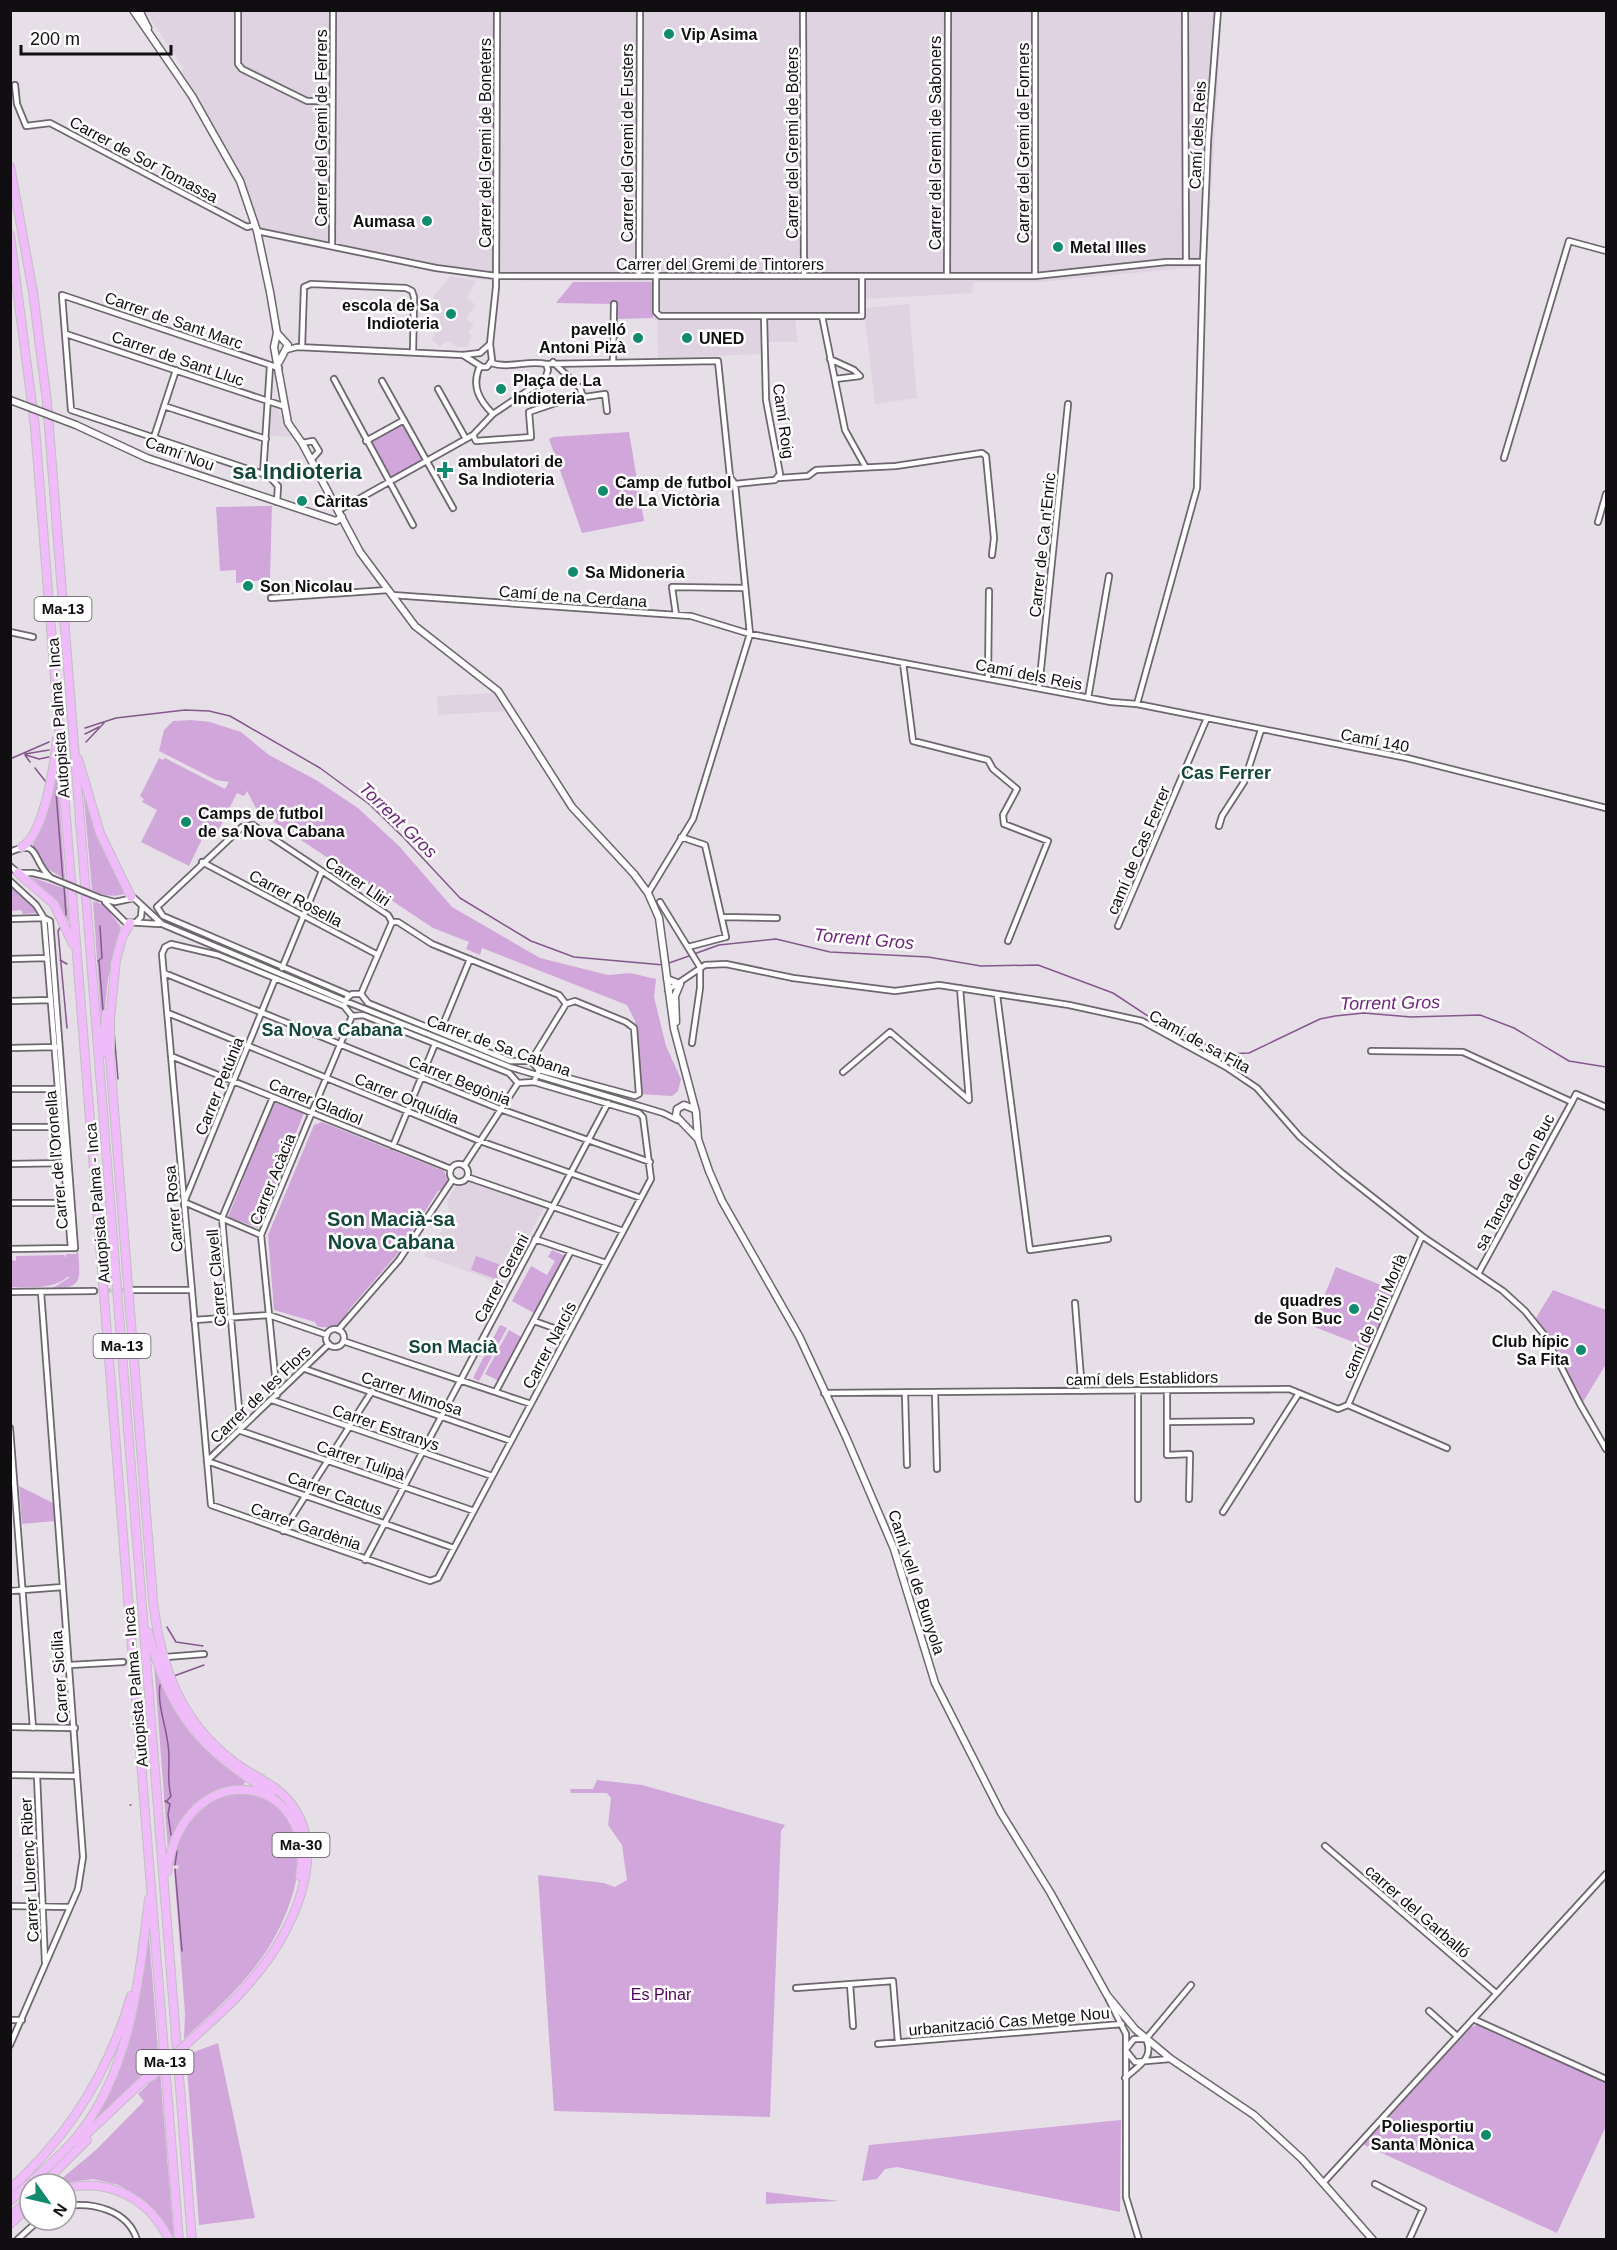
<svg xmlns="http://www.w3.org/2000/svg" width="1617" height="2250" viewBox="0 0 1617 2250" font-family="Arial,sans-serif">
	<rect width="100%" height="100%" fill="#e7dfe8"/>
	<path fill="#dfd3e2" d="M145,11H1222L1207,266L1041,282H974L972,293L865,299V308L909,304L917,398L875,404L865,319H795L798,342H767L766,354L658,358L657,320L653,319V282L482,280L280,241L259,228L240,181L177,74L184,69Z
		M450,276L476,281L467,298L476,305L466,318L474,325L468,333L471,336L468,347H457L447,341L440,347L432,340L436,331L429,325L436,317L429,311L434,304L433,297Z
		M271,405L279,408L280,415L293,437L269,436Z
		M494,693L507,711L438,715L437,696Z
		M466,1178L544,1208L503,1284L424,1256L450,1219L447,1200L457,1185Z"/>
	<path fill="#d1a6da" d="M573,282H654L653,318L614,319L613,304L556,303Z
		M404,420L427,460L389,482L366,441Z
		M629,432L644,521L582,533L549,439L553,437Z
		M272,506L270,579L236,583V570L220,571L216,507Z
		M191,720L210,722L241,732L269,755L316,780L358,808L400,847L452,907L540,958L608,975L630,973L656,979L654,997L666,1046L681,1079L678,1091L672,1096L639,1094L635,1021L627,1005L482,948L480,955L466,949L469,942L433,928L265,816H260L247,791L244,796L237,793L214,839L204,835L189,866L141,842L157,810L142,802L144,799L140,796L159,758L163,760L165,758L225,789L229,782L216,780L159,751L164,730L173,721Z
		M57,769L65,879L46,868L33,845Z
		M83,787L126,893C113,898 104,896 92,890Z
		M31,877L66,889L69,922L54,900Z
		M10,886L36,909V913L23,914L21,910L11,911Z
		M93,901L104,905L121,927L108,979L102,1034Z
		M274,1102L304,1113L258,1228L228,1217Z
		M322,1122L444,1171L448,1181L443,1190L438,1191L399,1252L348,1311C346,1325 328,1330 317,1326L315,1322L274,1310L268,1235L314,1125Z
		M78,1250C80,1280 84,1288 51,1289L69,1278L66,1254H76Z
		M552,1250L565,1256L534,1313L512,1301L531,1266L547,1275L555,1261L548,1257Z
		M64,1255L67,1258L69,1276C53,1290 30,1287 11,1287V1260L16,1261V1256Z
		M476,1256L504,1266L499,1280L471,1270Z
		M1336,1267L1396,1291L1371,1349L1312,1326Z
		M1553,1290L1606,1310V1364L1583,1402L1536,1318Z
		M500,1325L507,1328L479,1381L473,1378Z
		M509,1330L521,1337L499,1381L485,1374Z
		M19,1486L53,1503L55,1521L22,1524Z
		M154,1663C171,1714 202,1750 245,1781L244,1786C205,1786 178,1815 168,1850Z
		M597,1780L642,1785L785,1825L781,1831L770,2117L554,2111L538,1875L604,1883L615,1887L627,1880L622,1845L608,1825L611,1798L607,1793H571L570,1789H593Z
		M241,1792C253,1795 265,1798 275,1805C323,1842 287,1925 258,1963C237,1991 210,2015 184,2039L185,2014L174,1869H178L179,1866L173,1865C174,1841 190,1810 213,1799C222,1795 232,1794 241,1792Z
		M149,1935L159,2062L91,2124L131,2030Z
		M1480,2024L1606,2083V2126L1557,2233L1362,2144L1471,2027Z
		M218,2043L255,2218L199,2225L186,2055Z
		M160,2072L174,2239L163,2221L149,2205L119,2185L93,2179L55,2184L96,2150L144,2101L138,2094Z
		M1121,2120L1120,2212L897,2167L885,2169L877,2179L862,2181L869,2145Z
		M766,2192L839,2201L766,2204Z"/>
	<g fill="none" stroke-linecap="round" stroke-linejoin="round">
		<path stroke="#84588c" stroke-width="1.5" d="M935,671L993,682
			M85,728L116,718L185,710L209,711L230,716L320,768L369,804L403,837L460,898L531,941L574,957L664,965
			M85,734L99,727
			M86,742L104,723
			M25,754L49,750
			M25,755L30,762
			M26,755L39,759L49,757
			M10,759L49,742
			M35,768L46,782
			M56,792L63,881
			M64,886L66,915
			M61,926L58,931L67,1028
			M694,954L719,945L776,939L830,952L928,957L981,966L1038,965L1113,993L1154,1020L1226,1054L1249,1053L1320,1019L1335,1016L1364,1013L1411,1017L1480,1015L1514,1028L1569,1061L1606,1067
			M60,960L67,964
			M98,961L102,958L100,926
			M99,961L103,1010
			M669,963L689,956
			M114,1031L118,1079
			M167,1627L176,1642L203,1646
			M174,1676L204,1665
			M160,1685C157,1705 166,1725 168,1745C171,1762 166,1779 171,1796L167,1801
			M165,1801L170,1804L168,1814L171,1835
			M130,1805H131
			M175,1865L177,1851
			M175,1869L182,1951"/>
		<path stroke="#c7c0c8" stroke-width="4.5" stroke-dasharray="4.5 2" stroke-linecap="butt" d="M94,1291L130,1290
			M123,1662L156,1658"/>
		<g stroke="#6c666d" stroke-width="8">
			<path id="street" d="M238,10V64L242,69L307,101H331
				M803,10L804,276
				M1035,10V276
				M1185,10L1186,262
				M15,85L17,104L26,126L50,123L247,227L255,225
				M257,231L436,268L496,276H1035L1166,262H1203L1197,488L1137,704
				M332,246L333,10
				M1203,262L1208,140L1218,10
				M656,274V312L660,316H862V276
				M639,275L640,10
				M947,276L948,10
				M822,316L845,430L865,466
				M66,334L283,406
				M302,347L304,287L311,284L406,288L412,291L414,297L413,352
				M286,350L297,347L463,355L480,353L490,344
				M463,355L482,367H487L492,360L490,344L496,287L497,10
				M830,359L854,370L860,376L835,379
				M613,362L614,304
				M546,364L718,361L730,477L735,484
				M480,366C471,386 479,400 493,414L545,379L548,370L546,364C528,360 509,369 491,363
				M334,379L413,525
				M382,381L453,508
				M438,389L466,439
				M582,394L585,397L605,394L607,411
				M164,406L266,439
				M473,435L476,441L531,437L529,412L582,394L580,388L553,362
				M154,437L176,370
				M366,441L404,420
				M302,443L313,441L319,451L311,460
				M1504,458L1569,241L1606,251
				M263,474L270,366
				M779,478L808,476L816,470L896,466L982,453L986,456L994,538L992,555
				M277,502L278,486L269,476L71,410L62,295L279,368
				M339,510L473,435L493,414
				M1598,522L1606,494
				M392,595L691,616L750,634L1111,702L1137,704L1407,758L1606,808
				M271,598L388,590
				M676,615L672,587L745,588
				M10,632L33,637
				M903,663L913,741L988,760L993,769L1017,789L1003,815L1004,824L1048,841L1008,941
				M988,679L989,591
				M1039,688L1068,404
				M1088,698L1109,576
				M1219,826L1222,816L1244,782L1261,730
				M681,837L705,845L726,937L688,947
				M10,852C41,838 31,861 51,878
				M202,862L378,955
				M10,866L18,873H33L49,877
				M10,881L36,905L44,918L50,921L75,1248H71
				M648,893L693,819L750,634L735,484L775,480L780,474L766,400L764,316
				M100,898L115,902L134,898L162,924L345,1001L510,1067L663,1113L677,1120
				M105,902L125,922L159,924
				M660,902L700,967V988L692,1043
				M722,917L777,918
				M44,918L71,1248
				M10,919L44,918
				M136,922L141,917L142,906
				M1118,926L1207,718
				M10,959L47,958
				M282,968L322,871
				M164,973L500,1109L650,1162
				M668,990L705,965L726,964L793,978L895,991L939,985L1069,1005L1142,1021L1226,1067L1257,1088L1300,1137L1342,1173L1422,1236L1503,1291L1525,1311L1546,1337L1580,1404L1606,1449
				M352,994H361L368,1003L510,1061H531L539,1070L534,1082L518,1083L509,1073L363,1015L352,1016L344,1006L347,998Z
				M361,994L392,922
				M349,995L163,916L157,907L242,827L253,825L388,915L392,922H398L432,944L559,995L566,1004
				M997,995L1030,1250L1108,1239
				M10,1001L50,1000
				M344,1006L218,955L171,944L165,947L162,954L211,1505L430,1581L438,1578L651,1179L643,1117L639,1113L534,1082
				M168,1013L480,1141L641,1198
				M440,1032L470,959
				M10,1048L56,1047
				M1371,1051L1463,1052L1572,1102L1478,1274
				M171,1056L451,1169
				M531,1061L566,1004
				M539,1070L635,1096L639,1094L634,1028L626,1022L575,1001L566,1004
				M843,1072L890,1032L969,1100L960,988
				M10,1089H57
				M273,1097L222,1218L241,1431L474,1511
				M1572,1102L1576,1094L1606,1107
				M10,1127H61
				M393,1146L435,1044
				M10,1164L64,1163
				M450 1173a9 9 0 1 1 18 0a9 9 0 1 1-18 0Z
				M464,1166L518,1083
				M467,1177L623,1231
				M185,1200L275,979
				M184,1202L261,1235
				M10,1203H67
				M535,1239L606,1263
				M10,1249L71,1248
				M134,1290H192
				M10,1292L94,1291
				M1075,1303L1082,1391
				M194,1320L269,1315L327,1335
				M534,1321L568,1333
				M326 1338a9 9 0 1 1 18 0a9 9 0 1 1-18 0Z
				M338,1330L399,1260L453,1179
				M343,1341L531,1404
				M305,1369L511,1441
				M1138,1390V1499
				M1167,1390V1455L1190,1454L1189,1499
				M496,1391L571,1251
				M935,1392L937,1469
				M824,1393L1289,1389L1338,1409L1348,1405L1447,1448
				M905,1393L907,1465
				M277,1395L261,1235L352,1016
				M272,1400L492,1476
				M1348,1405L1422,1236
				M1167,1422L1251,1421
				M10,1428L33,1728
				M207,1461L454,1548
				M207,1461L329,1344
				M1223,1512L1299,1393
				M283,1531L372,1391
				M365,1560L608,1103
				M10,1591L63,1587
				M166,1657L204,1654
				M70,1665L123,1662
				M10,1727L75,1728
				M10,1775L77,1776
				M37,1776L45,1962
				M1325,1846L1496,1993
				M10,1906L70,1907
				M850,1984L853,2026
				M796,1988L893,1981L898,2042
				M1108,1998L1126,2034V2197L1139,2240
				M1429,2011L1457,2036
				M1473,2019L1606,2079
				M10,2020H22
				M1146,2039L1191,1985
				M878,2044L1122,2024
				M10,2045L78,1889L83,1857L41,1292
				M1126,2049L1134,2039H1146
				M1127,2052L1135,2062L1170,2059
				M1125,2078C1138,2066 1155,2058 1146,2039
				M1323,2183L1606,1874
				M1375,2184L1423,2209L1409,2240
				M66,2206C93,2202 128,2210 137,2240
				M17,2240L39,2220"/>
		</g>
		<g stroke="#6c666d" stroke-width="9">
			<path id="secondary" d="M133,10L192,96L240,181L257,231L270,292L277,333L274,347L288,423L302,443L360,552L415,626L498,691L572,807L634,874L648,893L659,918L674,1029L696,1112L698,1139L709,1171L722,1201L799,1336L846,1437L894,1549L935,1683L1001,1813L1050,1892L1107,1995L1135,2029L1171,2059L1254,2115L1302,2159L1373,2240
				M139,10L148,28
				M277,333L288,345L279,362
				M76,425L147,458L336,521L342,517
				M667,979L680,984L675,996L676,1022
				M694,1109L684,1105L677,1109L676,1116L697,1138"/>
		</g>
		<g stroke="#c1c0c1" stroke-width="10">
			<path id="highway" d="M10,166L33,292L47,402L192,2240
				M10,235L35,427L179,2240
				M78,759L100,833L131,897
				M22,847C45,832 54,765 57,739
				M18,873L54,904L73,944
				M116,960L110,1019V1058L153,1600C160,1665 180,1721 234,1762C251,1775 275,1784 289,1801C331,1852 292,1932 256,1975C237,1999 214,2019 192,2039
				M115,964L122,938L130,923
				M103,1053L106,1014
				M148,1632C170,1715 200,1748 271,1793
				M167,1872C183,1753 318,1771 300,1876
				M78,2142L151,2073
				M43,2184L87,2140
				M66,2188C110,2178 150,2199 169,2240
				M10,2189C69,2136 109,2072 131,1996
				M10,2201C33,2179 60,2158 79,2134C131,2069 139,1978 149,1899
				M10,2217L30,2198
				M10,2224L30,2206"/>
		</g>
		<use href="#street" stroke="#fff" stroke-width="4.5"/>
		<use href="#secondary" stroke="#fff" stroke-width="6"/>
		<use href="#highway" stroke="#efbbf9" stroke-width="8"/>
		<path stroke="#706b71" stroke-width="1.5" d="M1604,10L1606,11"/>
		<g stroke="#6c666d" stroke-width="8" stroke-linecap="butt">
			<path id="street-bridge" d="M51,878L100,898"/>
		</g>
		<g stroke="#6c666d" stroke-width="9" stroke-linecap="butt">
			<path id="secondary-bridge" d="M10,400L76,425"/>
		</g>
		<g stroke="#c1c0c1" stroke-width="10" stroke-linecap="butt">
			<path id="highway-bridge" d="M151,2077L192,2039"/>
		</g>
		<use href="#street-bridge" stroke="#fff" stroke-width="4.5"/>
		<use href="#secondary-bridge" stroke="#fff" stroke-width="6"/>
		<use href="#highway-bridge" stroke="#efbbf9" stroke-width="8"/>
	</g>
	<g fill="#108b6e" stroke="#fff" stroke-width="2">
		<circle cx="669" cy="34" r="6"/>
		<circle cx="427" cy="221" r="6"/>
		<circle cx="1058" cy="247" r="6"/>
		<circle cx="451" cy="314" r="6"/>
		<circle cx="638" cy="338" r="6"/>
		<circle cx="687" cy="338" r="6"/>
		<circle cx="501" cy="389" r="6"/>
		<path d="M442 461h6v6h6v6h-6v6h-6v-6h-6v-6h6z"/>
		<circle cx="603" cy="491" r="6"/>
		<circle cx="302" cy="501" r="6"/>
		<circle cx="573" cy="572" r="6"/>
		<circle cx="248" cy="586" r="6"/>
		<circle cx="186" cy="822" r="6"/>
		<circle cx="1354" cy="1309" r="6"/>
		<circle cx="1581" cy="1350" r="6"/>
		<circle cx="1486" cy="2135" r="6"/>
	</g>
	<g text-anchor="middle" stroke-width="5" stroke-linejoin="round" paint-order="stroke">
		<g fill="#fff" stroke="#585658" stroke-width="1.5">
			<rect x="34.5" y="597" width="57" height="24" rx="4.5"/>
			<rect x="93.5" y="1334" width="57" height="24" rx="4.5"/>
			<rect x="272.5" y="1833" width="57" height="24" rx="4.5"/>
			<rect x="136.5" y="2050" width="57" height="24" rx="4.5"/>
		</g>
		<g font-size="15" font-weight="bold" fill="#110e11">
			<text x="63" y="614">Ma-13</text>
			<text x="122" y="1351">Ma-13</text>
			<text x="301" y="1850">Ma-30</text>
			<text x="165" y="2067">Ma-13</text>
		</g>
		<g font-size="16" font-weight="bold" fill="#110e11" stroke="#fff" text-anchor="start">
			<text x="681" y="40">Vip Asima</text>
			<text x="415" y="227" text-anchor="end">Aumasa</text>
			<text x="1070" y="253">Metal Illes</text>
			<text x="439" y="311" text-anchor="end">escola de Sa<tspan x="439" dy="18">Indioteria</tspan></text>
			<text x="626" y="335" text-anchor="end">pavelló<tspan x="626" dy="18">Antoni Pizà</tspan></text>
			<text x="699" y="344">UNED</text>
			<text x="513" y="386">Plaça de La<tspan x="513" dy="18">Indioteria</tspan></text>
			<text x="458" y="467">ambulatori de<tspan x="458" dy="18">Sa Indioteria</tspan></text>
			<text x="615" y="488">Camp de futbol<tspan x="615" dy="18">de La Victòria</tspan></text>
			<text x="314" y="507">Càritas</text>
			<text x="585" y="578">Sa Midoneria</text>
			<text x="260" y="592">Son Nicolau</text>
			<text x="198" y="819">Camps de futbol<tspan x="198" dy="18">de sa Nova Cabana</tspan></text>
			<text x="1342" y="1306" text-anchor="end">quadres<tspan x="1342" dy="18">de Son Buc</tspan></text>
			<text x="1569" y="1347" text-anchor="end">Club hípic<tspan x="1569" dy="18">Sa Fita</tspan></text>
			<text x="1474" y="2132" text-anchor="end">Poliesportiu<tspan x="1474" dy="18">Santa Mònica</tspan></text>
		</g>
		<g font-size="16" fill="#110e11" stroke="#fff">
			<text transform="translate(321 128) rotate(-90)" y="6">Carrer del Gremi de Ferrers</text>
			<text transform="translate(1197 135) rotate(-87)" y="6">Camí dels Reis</text>
			<text transform="translate(485 143) rotate(-90)" y="6">Carrer del Gremi de Boneters</text>
			<text transform="translate(627 143) rotate(-90)" y="6">Carrer del Gremi de Fusters</text>
			<text transform="translate(792 143) rotate(-90)" y="6">Carrer del Gremi de Boters</text>
			<text transform="translate(935 143) rotate(-90)" y="6">Carrer del Gremi de Saboners</text>
			<text transform="translate(1023 143) rotate(-90)" y="6">Carrer del Gremi de Forners</text>
			<text transform="translate(144 159) rotate(28)" y="6">Carrer de Sor Tomassa</text>
			<text x="720" y="270">Carrer del Gremi de Tintorers</text>
			<text transform="translate(174 320) rotate(19)" y="6">Carrer de Sant Marc</text>
			<text transform="translate(178 358) rotate(19)" y="6">Carrer de Sant Lluc</text>
			<text transform="translate(784 421) rotate(82)" y="6">Camí Roig</text>
			<text transform="translate(180 453) rotate(20)" y="6">Camí Nou</text>
			<text transform="translate(1042 545) rotate(-84)" y="6">Carrer de Ca n'Enric</text>
			<text transform="translate(573 596) rotate(4)" y="6">Camí de na Cerdana</text>
			<text transform="translate(1029 674) rotate(11)" y="6">Camí dels Reis</text>
			<text transform="translate(58 718) rotate(-94)" y="6">Autopista Palma - Inca</text>
			<text transform="translate(1375 740) rotate(11)" y="6">Camí 140</text>
			<text transform="translate(1138 850) rotate(-67)" y="6">camí de Cas Ferrer</text>
			<text transform="translate(358 881) rotate(34)" y="6">Carrer Lliri</text>
			<text transform="translate(296 898) rotate(28)" y="6">Carrer Rosella</text>
			<text transform="translate(1200 1041) rotate(29)" y="6">Camí de sa Fita</text>
			<text transform="translate(499 1045) rotate(20)" y="6">Carrer de Sa Cabana</text>
			<text transform="translate(460 1080) rotate(22)" y="6">Carrer Begònia</text>
			<text transform="translate(219 1086) rotate(-68)" y="6">Carrer Petúnia</text>
			<text transform="translate(407 1098) rotate(22)" y="6">Carrer Orquídia</text>
			<text transform="translate(316 1101) rotate(22)" y="6">Carrer Gladiol</text>
			<text transform="translate(56 1160) rotate(-95)" y="6">Carrer de l'Oronella</text>
			<text transform="translate(272 1179) rotate(-68)" y="6">Carrer Acàcia</text>
			<text transform="translate(1514 1182) rotate(-62)" y="6">sa Tanca de Can Buc</text>
			<text transform="translate(97 1203) rotate(-95)" y="6">Autopista Palma - Inca</text>
			<text transform="translate(173 1209) rotate(-95)" y="6">Carrer Rosa</text>
			<text transform="translate(216 1278) rotate(-95)" y="6">Carrer Clavell</text>
			<text transform="translate(501 1278) rotate(-62)" y="6">Carrer Gerani</text>
			<text transform="translate(1374 1316) rotate(-66)" y="6">camí de Toni Morlà</text>
			<text transform="translate(549 1345) rotate(-62)" y="6">Carrer Narcís</text>
			<text transform="translate(1142 1378) rotate(-1)" y="6">camí dels Establidors</text>
			<text transform="translate(412 1393) rotate(19)" y="6">Carrer Mimosa</text>
			<text transform="translate(260 1394) rotate(-44)" y="6">Carrer de les Flors</text>
			<text transform="translate(386 1427) rotate(19)" y="6">Carrer Estranys</text>
			<text transform="translate(361 1460) rotate(19)" y="6">Carrer Tulipà</text>
			<text transform="translate(335 1493) rotate(20)" y="6">Carrer Cactus</text>
			<text transform="translate(306 1526) rotate(19)" y="6">Carrer Gardènia</text>
			<text transform="translate(917 1582) rotate(72)" y="6">Camí vell de Bunyola</text>
			<text transform="translate(59 1677) rotate(-94)" y="6">Carrer Sicília</text>
			<text transform="translate(135 1687) rotate(-95)" y="6">Autopista Palma - Inca</text>
			<text transform="translate(29 1870) rotate(-93)" y="6">Carrer Llorenç Riber</text>
			<text transform="translate(1418 1911) rotate(41)" y="6">carrer del Garballó</text>
			<text transform="translate(1009 2021) rotate(-5)" y="6">urbanització Cas Metge Nou</text>
		</g>
		<g font-size="16" fill="#540062" stroke="#fff">
			<text x="661" y="2000">Es Pinar</text>
		</g>
		<g font-size="18" font-weight="bold" fill="#144739" stroke="#fff">
			<text x="1226" y="779">Cas Ferrer</text>
			<text x="332" y="1036">Sa Nova Cabana</text>
			<text x="453" y="1353">Son Macià</text>
		</g>
		<g font-size="18" font-style="italic" fill="#70247e" stroke="#fff">
			<text transform="translate(398 820) rotate(44)" y="6">Torrent Gros</text>
			<text transform="translate(864 939) rotate(5)" y="6">Torrent Gros</text>
			<text transform="translate(1390 1003) rotate(-1)" y="6">Torrent Gros</text>
		</g>
		<g font-size="20" font-weight="bold" fill="#144739" stroke="#fff">
			<text x="391" y="1226">Son Macià-sa<tspan x="391" dy="23">Nova Cabana</tspan></text>
		</g>
		<g font-size="22" font-weight="bold" fill="#144739" stroke="#fff">
			<text x="297" y="479">sa Indioteria</text>
		</g>
	</g>
	<rect width="1617" height="2250" fill="none" stroke="#110e11" stroke-width="24"/>
	<g transform="translate(48 2202) rotate(124)"><circle r="28" fill="#ffffff" stroke="#a09fa0" stroke-width="1.5"/>
	<path d="M0-4.5L10 22L0 15L-10 22Z" fill="#108b6e"/>
	<text y="-9" font-size="16" font-weight="bold" text-anchor="middle" fill="#110e11">N</text>
	</g>
	<path d="M21 45v9h150v-9" fill="none" stroke="#110e11" stroke-width="3"/>
	<text x="30" y="45" font-size="18" fill="#110e11" stroke="#ffffff" stroke-width="4.5" paint-order="stroke">200 m</text>
</svg>
